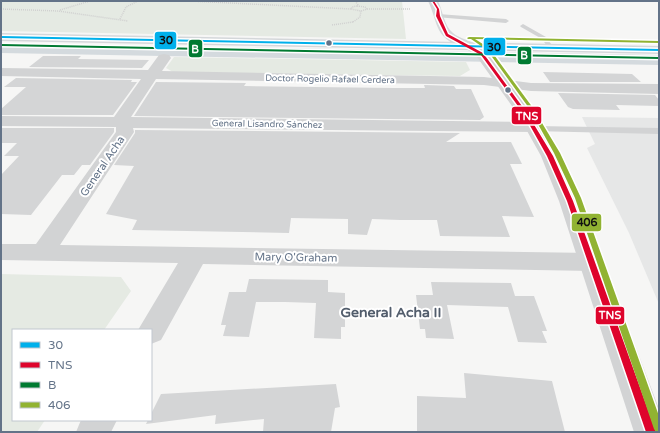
<svg xmlns="http://www.w3.org/2000/svg" width="660" height="433" viewBox="0 0 660 433" font-family="'Varela Round',sans-serif">
	<rect width="100%" height="100%" fill="#f6f6f5"/>
	<path fill="#e6e7e7" d="M582,117L659,118V304L629,233L587,148L595,144Z"/>
	<path fill="#e5eae3" d="M1,1H402L406,39L1,31Z
		M174,57L466,62L470,70L460,76L173,72L166,68Z
		M1,274L121,277L131,291L104,330H13V420H45L37,432H1Z"/>
	<g fill="none" stroke-linecap="round" stroke-linejoin="round">
		<path fill="#d4dade" fill-rule="evenodd" d="M1,43L659,55V65L1,53Z"/>
	</g>
	<path fill="#d4d5d6" d="M43,56H81L78,59L149,60L142,68L29,67Z
		M543,72L632,74L641,82H550Z
		M16,78L132,80L131,82H137L113,115H1V109L26,87H4Z
		M156,82L246,83L244,86L394,88H425L424,85L454,86L456,89H471L484,117L480,120L134,116Z
		M558,93L655,95L659,100V106L616,105L620,110L573,109L568,107Z
		M1,128H114V132L90,165H82L74,175H62L31,215L1,214V175L19,156H4L17,143H1Z
		M135,130L460,133L446,142H511L522,164H510L534,217L502,216L510,237L440,236L437,220H400L372,219L367,235L348,234V219L291,218L289,233L132,230L137,220L106,214L134,166L114,165L135,133Z
		M249,279L328,280V292L345,293V327H341V339L314,338L316,303L285,302H256L249,337L223,336L226,325H221L229,292H246Z
		M431,282L511,283L515,296H534L547,331H542L547,343L518,342L508,307L447,305L454,339L426,338L425,329H420L416,295H433Z
		M464,373L552,381L565,432H417V396L466,398Z
		M336,384L340,407L335,408L331,432H263L264,419L215,424L216,415L146,424L148,420H151V414L161,394Z"/>
	<g fill="none" stroke-linecap="round" stroke-linejoin="round">
		<path stroke="#d0d0d0" stroke-width="1.5" stroke-dasharray="1 1" stroke-linecap="butt" d="M190,1L351,9
			M355,1L359,6
			M357,6L365,7L367,9L361,11L351,9L352,7Z
			M1,9L58,11L128,21
			M367,9H410
			M60,10L90,1
			M120,19L126,7L138,1
			M353,22L360,17L361,11
			M332,25L353,22"/>
		<path fill="#d2d3d4" fill-rule="evenodd" d="M438,14L506,19L509,21L506,23L436,17V15Z
			M523,24L546,37L554,48L553,49H549L542,39L521,27L520,26Z
			M535,126L659,128V134L532,131L531,129L532,127Z"/>
		<path fill="#d2d3d4" fill-rule="evenodd" d="M164,54L169,55L171,58L162,71L484,77L531,83L659,84V94L531,91L484,85L156,79L131,117L534,122L540,123L543,127L540,131L534,132L133,128L134,132L60,245L592,253L601,256L604,262L601,268L592,271L203,264L161,340L151,344V330H138L178,263L1,260V244H36L116,132V127L1,126V116L114,117L141,79L1,76V68L148,70L159,55Z
			M81,420H117L111,432H76Z"/>
		<path fill="#d2d3d4" fill-rule="evenodd" d="M469,42L487,51L531,110L559,156L581,201L659,409V432H634L559,201L541,156L517,113L477,57L463,46L465,43Z"/>
		<path fill="#d4d7da" fill-rule="evenodd" d="M428,1H438C443,11 444,26 453,33C459,39 471,39 475,46L473,49C468,50 464,48 458,46C434,35 438,22 428,1Z"/>
		<path fill="#d4d7da" fill-rule="evenodd" d="M1,33L659,46V54L1,41Z"/>
		<g stroke="#fff" stroke-width="3">
			<path id="bus-1" d="M1,36L659,49V51L1,38Z"/>
		</g>
		<g stroke="#fff" stroke-width="3">
			<path id="bus-2" d="M432,1H434L439,9L440,16L448,34L483,53L527,113L553,156L573,201L656,432H646L567,201L547,156L523,113L481,55L446,36L436,16L437,9Z"/>
		</g>
		<g stroke="#fff" stroke-width="3">
			<path id="bus-3" d="M1,44L659,57V59L1,46Z"/>
		</g>
		<g stroke="#fff" stroke-width="3">
			<path id="bus-4" d="M469,37L659,41V43L475,39L489,48L533,108L560,153L581,198L659,416V432H656L654,429L575,198L554,153L529,108L487,50L471,39H468L467,38Z"/>
		</g>
		<use href="#bus-1" fill="#00b0eb" fill-rule="evenodd"/>
		<use href="#bus-2" fill="#de042c" fill-rule="evenodd"/>
		<use href="#bus-3" fill="#007a32" fill-rule="evenodd"/>
		<use href="#bus-4" fill="#91b332" fill-rule="evenodd"/>
	</g>
	<g fill="#637388" stroke="#fff" stroke-width="1.5">
		<circle cx="329" cy="43" r="3.5"/>
		<circle cx="508" cy="90" r="3.5"/>
	</g>
	<g text-anchor="middle" stroke-width="4" stroke-linejoin="round" paint-order="stroke">
		<g font-size="9" fill="#637388" stroke="#fff">
			<text transform="translate(330 79) rotate(1)" y="3">Doctor Rogelio Rafael Cerdera</text>
			<text transform="translate(267 124) rotate(1)" y="3">General Lisandro Sánchez</text>
		</g>
		<g font-size="11" fill="#637388" stroke="#fff">
			<text transform="translate(102 166) rotate(-56)" y="4">General Acha</text>
			<text transform="translate(296 257) rotate(1)" y="4">Mary O'Graham</text>
		</g>
		<g font-size="14" font-weight="bold" fill="#525d6c" stroke="#fff">
			<text x="391" y="317">General Acha II</text>
		</g>
	</g>
	<g stroke="#fff" stroke-width="1.5">
		<rect x="154" y="31" width="23" height="19" rx="4" fill="#00b0eb"/>
		<rect x="483" y="37" width="23" height="19" rx="4" fill="#00b0eb"/>
		<rect x="188" y="39" width="15" height="19" rx="4" fill="#007a32"/>
		<rect x="517" y="46" width="15" height="19" rx="4" fill="#007a32"/>
		<rect x="511" y="106" width="31" height="19" rx="4" fill="#de042c"/>
		<rect x="571" y="213" width="31" height="19" rx="4" fill="#91b332"/>
		<rect x="595" y="306" width="30" height="19" rx="4" fill="#de042c"/>
	</g>
	<g font-size="11" text-anchor="middle" font-weight="bold" fill="#fff">
		<text x="195" y="53">B</text>
		<text x="524" y="59">B</text>
		<text x="527" y="120">TNS</text>
		<text x="610" y="319">TNS</text>
	</g>
	<g font-size="11" text-anchor="middle" font-weight="bold" fill="#111">
		<text x="166" y="44">30</text>
		<text x="494" y="51">30</text>
		<text x="587" y="226">406</text>
	</g>
	<rect width="660" height="433" fill="none" stroke="#637388" stroke-width="4"/>
	<rect x="12" y="329" width="140" height="92" fill="#ffffff" stroke="#c1c7cf"/>
	<rect x="20" y="342" width="20" height="6" fill="#00b0eb" stroke="#c1c7cf"/>
	<text x="48" y="349" font-size="12" fill="#637388">30</text>
	<rect x="20" y="362" width="20" height="6" fill="#de042c" stroke="#c1c7cf"/>
	<text x="48" y="369" font-size="12" fill="#637388">TNS</text>
	<rect x="20" y="382" width="20" height="6" fill="#007a32" stroke="#c1c7cf"/>
	<text x="48" y="389" font-size="12" fill="#637388">B</text>
	<rect x="20" y="402" width="20" height="6" fill="#91b332" stroke="#c1c7cf"/>
	<text x="48" y="409" font-size="12" fill="#637388">406</text>
</svg>
